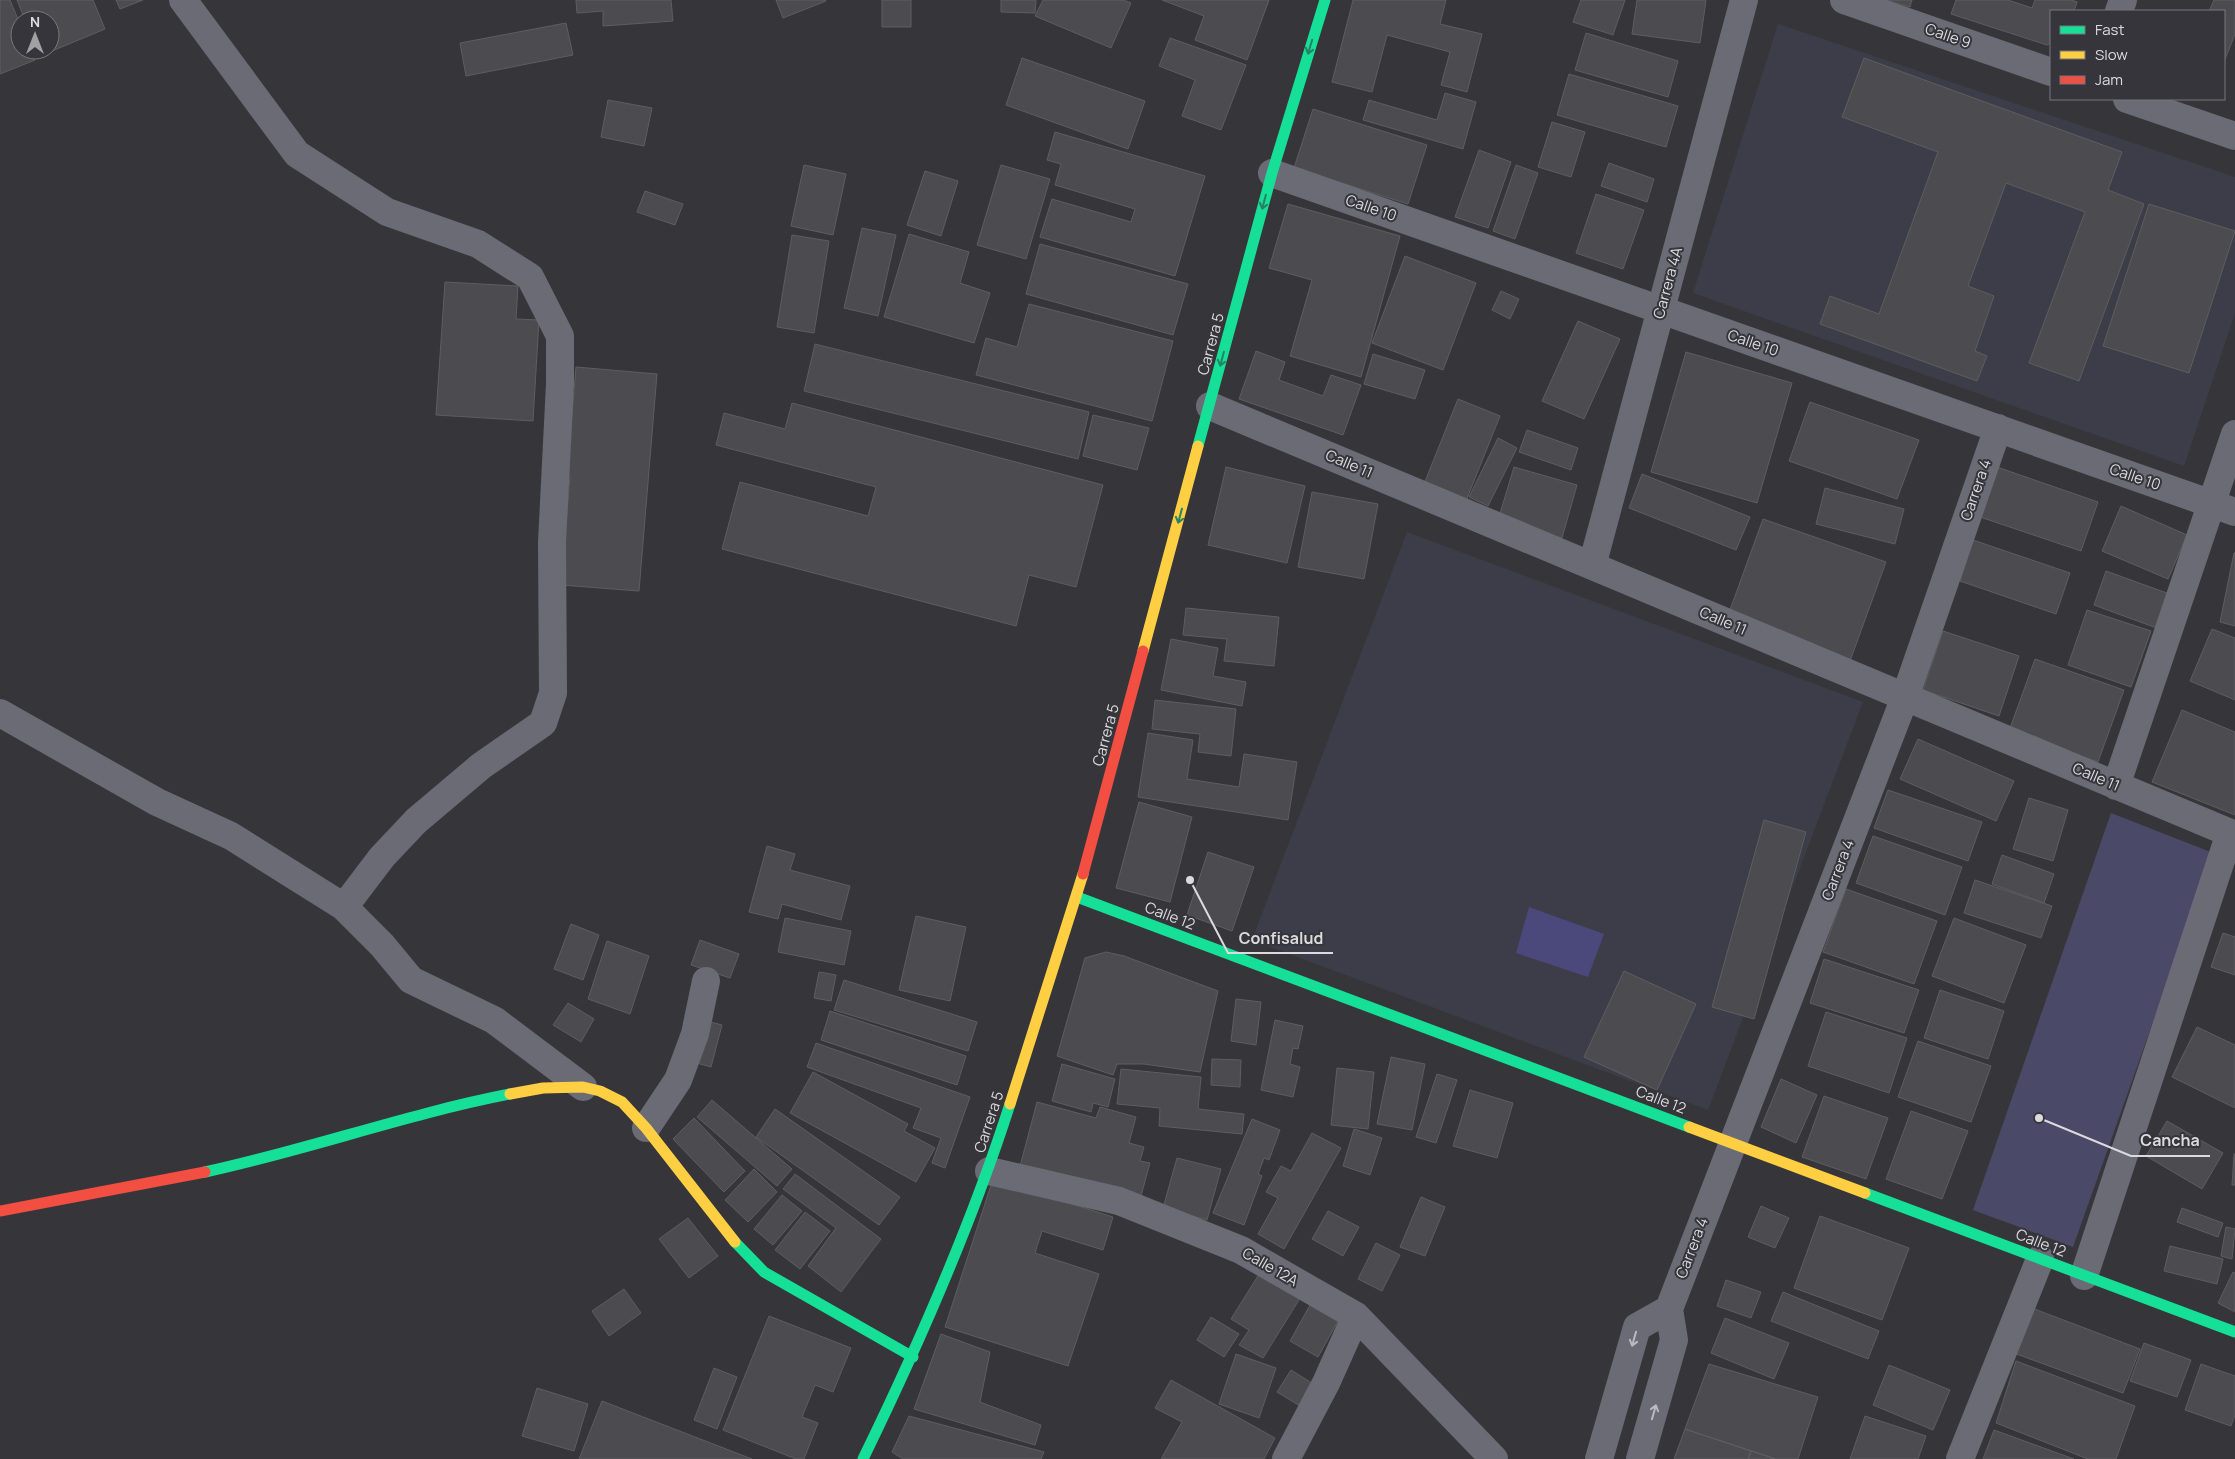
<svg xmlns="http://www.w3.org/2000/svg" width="2235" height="1459" viewBox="0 0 2235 1459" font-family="Manrope,sans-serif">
	<rect width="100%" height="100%" fill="#36363a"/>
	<path fill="#3c3d48" d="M1778,24L2235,177V313L2184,466L1693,293Z
		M1407,532L1863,702L1708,1110L1252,940Z"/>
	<path fill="#4a4a68" d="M2111,813L2213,853L2073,1247L1973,1210Z"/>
	<path fill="#4b487c" d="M1529,907L1604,934L1588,977L1516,953Z"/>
	<path fill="#4c4c50" stroke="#5e5e61" d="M0,0H10L20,24V50H31L35,60L0,74Z
		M17,0H93L105,29L40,56L38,50H50V20H25Z
		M116,0H143L120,9Z
		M576,0H671L673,21L603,26V11L577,13Z
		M776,0H825L826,1L783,18Z
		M882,0H911V27H882Z
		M1001,0H1036L1035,13L1001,12Z
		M1043,0H1123L1131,3L1111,48L1035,16Z
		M1162,0H1269L1247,60L1195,40L1204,16Z
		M1353,0H1446L1440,24L1482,34L1467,92L1441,85L1450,52L1387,35L1372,92L1332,82Z
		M1581,0H1625L1613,35L1573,22Z
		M1637,0H1706L1700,43L1632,34Z
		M1885,0H1912L1910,7Z
		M1956,0H2008L2032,8L2035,0H2071L2077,2L2074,11H2051V43L2047,45L1951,14Z
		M2214,0H2235V34L2224,62V11H2209Z
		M566,23L573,55L466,76L460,43Z
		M1586,33L1678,61L1668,97L1575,70Z
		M1170,38L1246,65L1221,130L1182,116L1195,80L1159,66Z
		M1022,58L1145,101L1128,149L1006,105Z
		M1864,58L2122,152L2108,190L2144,204L2079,381L2029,363L2085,212L2006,183L1968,286L1994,296L1975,351L1987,356L1977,381L1820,324L1830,296L1879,314L1938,152L1842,117Z
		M1569,74L1678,106L1666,147L1557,115Z
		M1445,93L1476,102L1463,149L1363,120L1369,100L1437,120Z
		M608,100L652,108L644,146L601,137Z
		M1313,109L1427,145L1408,204L1294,168Z
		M1552,122L1585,132L1571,177L1538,167Z
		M1055,132L1205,176L1175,276L1040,237L1052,199L1131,222L1135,209L1055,185L1061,164L1047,160Z
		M1479,150L1511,162L1488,228L1455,217Z
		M1609,163L1654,179L1647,202L1601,186Z
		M804,165L846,174L833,235L791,226Z
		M1001,165L1050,179L1026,259L977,245Z
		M1516,165L1538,173L1515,239L1493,231Z
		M925,171L958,181L941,236L907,225Z
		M645,191L683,204L675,225L637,212Z
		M1596,194L1644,210L1623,269L1576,253Z
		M1288,204L1400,236L1361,377L1290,356L1312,280L1269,268Z
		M2149,204L2235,231L2189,373L2103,346Z
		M862,228L896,235L878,316L844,308Z
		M909,234L969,252L960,283L990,293L974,343L884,317Z
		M792,235L829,241L814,333L777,327Z
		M1040,244L1188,284L1173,335L1026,294Z
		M1405,256L1476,283L1443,370L1372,343Z
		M445,282L518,286L516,319L539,320L533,421L436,415Z
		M1501,291L1519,299L1510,319L1492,310Z
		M1029,304L1173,341L1152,421L976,375L986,338L1017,347Z
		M1578,321L1620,339L1584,419L1542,401Z
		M815,344L1089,412L1078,459L804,391Z
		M1256,351L1285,362L1279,380L1323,396L1331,375L1361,385L1343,435L1239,399Z
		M1686,352L1792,383L1757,503L1651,472Z
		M1373,354L1425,370L1415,399L1364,384Z
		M576,367L657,374L639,591L561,585L570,477L556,476L569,451Z
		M1458,399L1500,416L1466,501L1424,484Z
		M1810,402L1919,440L1897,499L1789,461Z
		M792,403L1103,485L1076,587L1029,575L1016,626L722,549L740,482L868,516L876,487L716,445L724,413L785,429Z
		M1093,415L1149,428L1137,470L1083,456Z
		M1527,430L1578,448L1571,470L1519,452Z
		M1498,438L1517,448L1488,506L1469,497Z
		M1226,467L1305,486L1287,563L1208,545Z
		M1514,467L1577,485L1562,538L1498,520Z
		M1997,467L2098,502L2081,551L1980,517Z
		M1642,474L1750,517L1736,550L1629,508Z
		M1825,488L1904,509L1895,544L1816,524Z
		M1312,492L1378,504L1364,579L1298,567Z
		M2121,506L2187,535L2168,579L2102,551Z
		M1763,519L1886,562L1850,661L1727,618Z
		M1973,540L2070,573L2056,614L1960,581Z
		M2234,553H2235V626L2220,622Z
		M2106,571L2175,596L2162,630L2094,605Z
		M1186,608L1279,617L1274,666L1224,661L1227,639L1183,635Z
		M2087,610L2151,631L2131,687L2068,665Z
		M2212,629L2235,638V700L2190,681Z
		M1943,631L2019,656L1999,716L1923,690Z
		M1171,639L1218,648L1213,676L1246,682L1242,706L1161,690Z
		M2035,659L2124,690L2098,762L2009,731Z
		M1155,700L1236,709L1231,756L1198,752L1200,734L1152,729Z
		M2182,710L2235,732V815L2152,782Z
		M1148,733L1193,740L1187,779L1239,787L1244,754L1297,762L1288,820L1138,797Z
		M1918,739L2014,781L1996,821L1900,779Z
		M1888,790L1982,822L1968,861L1874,828Z
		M2029,798L2068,810L2053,861L2013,849Z
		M1139,802L1192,817L1170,902L1116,888Z
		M1764,820L1806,832L1754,1019L1712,1007Z
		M1873,836L1962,867L1945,915L1856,883Z
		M767,846L795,854L790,870L850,886L841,920L782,904L778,919L749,912Z
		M1208,852L1254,867L1232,931L1187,915Z
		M2002,855L2054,874L2044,903L1992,884Z
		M1975,880L2052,906L2041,938L1964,913Z
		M1846,889L1937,921L1914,984L1823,952Z
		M916,916L966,927L950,1001L899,990Z
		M785,918L851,931L844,965L778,952Z
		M1954,918L2026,945L2004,1003L1932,976Z
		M571,924L599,935L583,980L554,969Z
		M2223,933L2235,937V975L2211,967Z
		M700,940L739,954L730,978L691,965Z
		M607,941L649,956L630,1014L588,999Z
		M1106,952L1124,956L1218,991L1200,1072L1144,1064H1117L1113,1075L1057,1056L1085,958Z
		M1824,959L1919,990L1904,1033L1810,1003Z
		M1624,971L1696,1004L1657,1090L1584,1057Z
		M819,972L836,975L831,1001L814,998Z
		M844,980L977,1022L968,1051L834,1010Z
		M1940,990L2004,1011L1988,1059L1924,1038Z
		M1236,999L1261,1002L1256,1045L1231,1041Z
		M568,1003L594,1019L581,1042L553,1025Z
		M830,1011L966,1056L957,1085L821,1040Z
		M1826,1012L1907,1038L1889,1093L1808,1066Z
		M704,1020L722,1025L711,1067L693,1062Z
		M1275,1020L1303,1026L1298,1049L1293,1048L1290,1064L1300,1067L1293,1097L1261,1090Z
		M2197,1027L2235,1045V1108L2172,1077Z
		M1918,1041L1991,1066L1971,1122L1898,1097Z
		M816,1043L970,1097L945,1168L932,1163L941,1138L913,1128L921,1108L807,1067Z
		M1391,1057L1425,1064L1412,1130L1377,1124Z
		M1212,1059L1241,1060L1240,1087L1211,1085Z
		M1062,1064L1115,1079L1108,1107L1093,1103L1091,1112L1052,1101Z
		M1337,1068L1374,1072L1368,1129L1331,1125Z
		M1121,1069L1201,1077L1198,1109L1244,1114L1242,1134L1159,1126L1160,1108L1117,1104Z
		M813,1072L908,1124L904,1131L935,1148L916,1182L790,1113Z
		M1437,1074L1457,1080L1436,1143L1416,1137Z
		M1781,1079L1817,1095L1796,1143L1761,1127Z
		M1470,1090L1513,1103L1497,1158L1453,1146Z
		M1824,1096L1888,1118L1866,1179L1802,1157Z
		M712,1100L792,1169L777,1186L697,1117Z
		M1037,1102L1096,1118L1100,1107L1136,1117L1129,1143L1144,1147L1140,1161L1150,1163L1139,1203L1019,1170Z
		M775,1109L900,1197L879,1225L756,1137Z
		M1911,1111L1968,1131L1942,1199L1886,1179Z
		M694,1118L745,1171L724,1192L673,1139Z
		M1252,1119L1280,1130L1269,1160L1264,1158L1258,1174L1262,1176L1244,1225L1213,1213Z
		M2167,1121L2223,1153L2202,1189L2146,1156Z
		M1354,1129L1382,1138L1370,1175L1343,1166Z
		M1312,1133L1341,1148L1284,1249L1258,1234L1278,1198L1266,1192L1281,1166L1291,1171Z
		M2234,1154H2235V1185H2232Z
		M1177,1158L1221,1169L1207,1220L1163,1208Z
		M754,1169L777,1192L748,1222L725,1200Z
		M795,1174L881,1239L841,1292L808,1266L836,1228L783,1189Z
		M993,1179L1113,1217L1103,1250L1042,1231L1035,1253L1099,1274L1068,1366L945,1327Z
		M782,1195L802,1211L773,1245L754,1229Z
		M1421,1197L1445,1207L1425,1256L1400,1247Z
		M1761,1206L1789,1218L1775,1248L1748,1237Z
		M2182,1208L2223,1223L2218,1237L2177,1222Z
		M1328,1211L1359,1227L1343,1256L1312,1239Z
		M805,1212L830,1231L800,1269L775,1250Z
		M1820,1216L1909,1248L1882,1320L1794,1288Z
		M688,1218L718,1256L689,1278L659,1239Z
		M2226,1227L2235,1229L2232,1259L2221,1256Z
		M1376,1243L1400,1255L1382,1291L1358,1279Z
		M2170,1246L2223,1259L2217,1284L2164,1271Z
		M1261,1271L1302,1295L1263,1358L1239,1345L1249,1330L1231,1319Z
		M2233,1272L2235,1273V1312L2218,1303Z
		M1726,1280L1761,1292L1751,1318L1717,1306Z
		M624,1289L641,1313L609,1336L592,1311Z
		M1783,1292L1879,1331L1868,1359L1771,1321Z
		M1315,1296L1343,1312L1318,1357L1290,1341Z
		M2029,1307L2140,1349L2123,1393L2011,1352Z
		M769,1316L851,1348L833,1392L815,1385L802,1417L818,1423L804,1459H796L723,1430Z
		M1211,1317L1239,1334L1224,1357L1197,1340Z
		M1725,1318L1789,1343L1774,1379L1711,1353Z
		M941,1334L990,1352L980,1402L1041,1425L1035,1445L914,1409Z
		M2144,1343L2191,1360L2177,1397L2130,1381Z
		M1236,1354L1276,1368L1259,1418L1219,1404Z
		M2016,1361L2135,1406L2116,1459H2088L1996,1423Z
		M1709,1364L1818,1397L1798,1459H1776L1685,1429Z
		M2201,1364L2235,1376V1415L2231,1426L2185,1410Z
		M1889,1365L1950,1390L1933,1430L1873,1405Z
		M714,1368L737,1377L717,1429L694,1420Z
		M1291,1370L1318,1387L1305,1409L1277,1392Z
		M1171,1380L1275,1438L1264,1459H1161L1182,1422L1155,1408Z
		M537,1388L588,1404L574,1451L522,1436Z
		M602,1401L752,1459H579Z
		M909,1416L1044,1452L1041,1459H903L892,1452Z
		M1865,1416L1926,1436L1918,1459H1850Z
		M1685,1429L1751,1451L1748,1459H1674Z
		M1994,1430L2074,1459H1983Z
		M1751,1451L1776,1459H1748Z"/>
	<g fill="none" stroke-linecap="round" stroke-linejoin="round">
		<path stroke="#6b6b76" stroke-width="28" d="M183,0L297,154L387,212L478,244L530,277L560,336V384L552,542L553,693L543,723L481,766L416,821L382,857L344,907
			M1844,0L2051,72
			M2119,11L2123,0
			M2127,99L2235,136
			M1272,173L2235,512
			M1210,406L2235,835
			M1592,566L1744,0
			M0,713L157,802L231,836L344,907L382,945L411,980L494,1020L583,1087
			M2116,786L2235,434
			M646,1128L678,1080L695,1034L706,981
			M989,1171L1119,1201L1241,1250L1356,1316L1494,1459
			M2084,1276L2230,833
			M1286,1459L1326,1383L1356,1316
			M1599,1459L1637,1327L1669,1309
			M1640,1459L1674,1340L1669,1309L1905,697L1998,428
			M1960,1459L2040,1259"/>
		<path stroke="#16e098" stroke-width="11" d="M1198,446L1272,173L1325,0
			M1077,897L1689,1127
			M205,1172C307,1150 407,1114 510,1094
			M1865,1193L2235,1332
			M735,1242L764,1272L913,1357
			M863,1459C919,1344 971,1226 1010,1104"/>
		<path stroke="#ffcf43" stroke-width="11" d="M1143,651L1198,446
			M510,1094L543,1088L583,1087L600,1091L622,1102L646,1128L735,1242
			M1010,1104L1083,874
			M1689,1127L1865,1193"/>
		<path stroke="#f24e42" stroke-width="11" d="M1083,874L1143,651
			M0,1211L205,1172"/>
	</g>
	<defs><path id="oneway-shaft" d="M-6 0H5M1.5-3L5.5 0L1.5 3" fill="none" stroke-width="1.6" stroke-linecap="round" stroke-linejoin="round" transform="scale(1.25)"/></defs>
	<g stroke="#278265">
		<use href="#oneway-shaft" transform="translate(1310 47) rotate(107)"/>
		<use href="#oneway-shaft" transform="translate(1264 202) rotate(105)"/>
		<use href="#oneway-shaft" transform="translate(1222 359) rotate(105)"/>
		<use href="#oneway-shaft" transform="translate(1180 516) rotate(105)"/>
	</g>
	<g stroke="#b9b9c0">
		<use href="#oneway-shaft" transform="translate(1634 1339) rotate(106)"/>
		<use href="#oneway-shaft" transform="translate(1654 1412) rotate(-74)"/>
	</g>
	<g text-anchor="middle" stroke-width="4" stroke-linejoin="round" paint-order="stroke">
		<g font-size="15" fill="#dbdbdf" stroke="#35353b">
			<text transform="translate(1948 36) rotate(19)" y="5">Calle 9</text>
			<text transform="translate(1371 208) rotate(19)" y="5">Calle 10</text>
			<text transform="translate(1668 283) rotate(-75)" y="5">Carrera 4A</text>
			<text transform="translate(1753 343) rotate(19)" y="5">Calle 10</text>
			<text transform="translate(1211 344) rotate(-75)" y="5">Carrera 5</text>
			<text transform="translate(1349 464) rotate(23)" y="5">Calle 11</text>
			<text transform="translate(2135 477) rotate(19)" y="5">Calle 10</text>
			<text transform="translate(1976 490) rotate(-71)" y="5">Carrera 4</text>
			<text transform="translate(1723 621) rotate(23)" y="5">Calle 11</text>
			<text transform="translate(1106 735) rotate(-75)" y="5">Carrera 5</text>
			<text transform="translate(2096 777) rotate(23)" y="5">Calle 11</text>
			<text transform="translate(1838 870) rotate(-69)" y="5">Carrera 4</text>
			<text transform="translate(1170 916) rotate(21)" y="5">Calle 12</text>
			<text transform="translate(1661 1100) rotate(21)" y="5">Calle 12</text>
			<text transform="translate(989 1122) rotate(-72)" y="5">Carrera 5</text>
			<text transform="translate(2041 1243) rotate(21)" y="5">Calle 12</text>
			<text transform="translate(1692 1248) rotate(-69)" y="5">Carrera 4</text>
			<text transform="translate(1270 1267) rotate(30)" y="5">Calle 12A</text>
		</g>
	</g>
	<path fill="none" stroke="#dbdbdf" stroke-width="2" d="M1190 880L1228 953H1333M2039 1118L2131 1156H2210"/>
	<g fill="#dbdbdf" stroke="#35353b" stroke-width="2">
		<circle cx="1190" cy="880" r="5"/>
		<circle cx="2039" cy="1118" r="5"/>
	</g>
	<g font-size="16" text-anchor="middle" font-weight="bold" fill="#dbdbdf" stroke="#35353b" stroke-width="4" stroke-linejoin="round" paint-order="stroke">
		<text x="1281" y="944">Confisalud</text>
		<text x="2170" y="1146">Cancha</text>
	</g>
	<rect x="2050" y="10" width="175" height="90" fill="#35353b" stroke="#77777d"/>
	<rect x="2060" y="26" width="25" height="8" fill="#16e098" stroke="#77777d"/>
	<text x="2095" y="35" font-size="15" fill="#dbdbdf">Fast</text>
	<rect x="2060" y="51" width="25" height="8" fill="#ffcf43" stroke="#77777d"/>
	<text x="2095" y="60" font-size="15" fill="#dbdbdf">Slow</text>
	<rect x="2060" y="76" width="25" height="8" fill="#f24e42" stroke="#77777d"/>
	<text x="2095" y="85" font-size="15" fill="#dbdbdf">Jam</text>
	<g transform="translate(35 35)"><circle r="24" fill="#35353b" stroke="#77777d"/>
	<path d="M0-4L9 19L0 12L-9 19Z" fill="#a1a1a5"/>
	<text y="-8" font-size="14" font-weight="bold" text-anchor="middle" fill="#dbdbdf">N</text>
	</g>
</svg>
